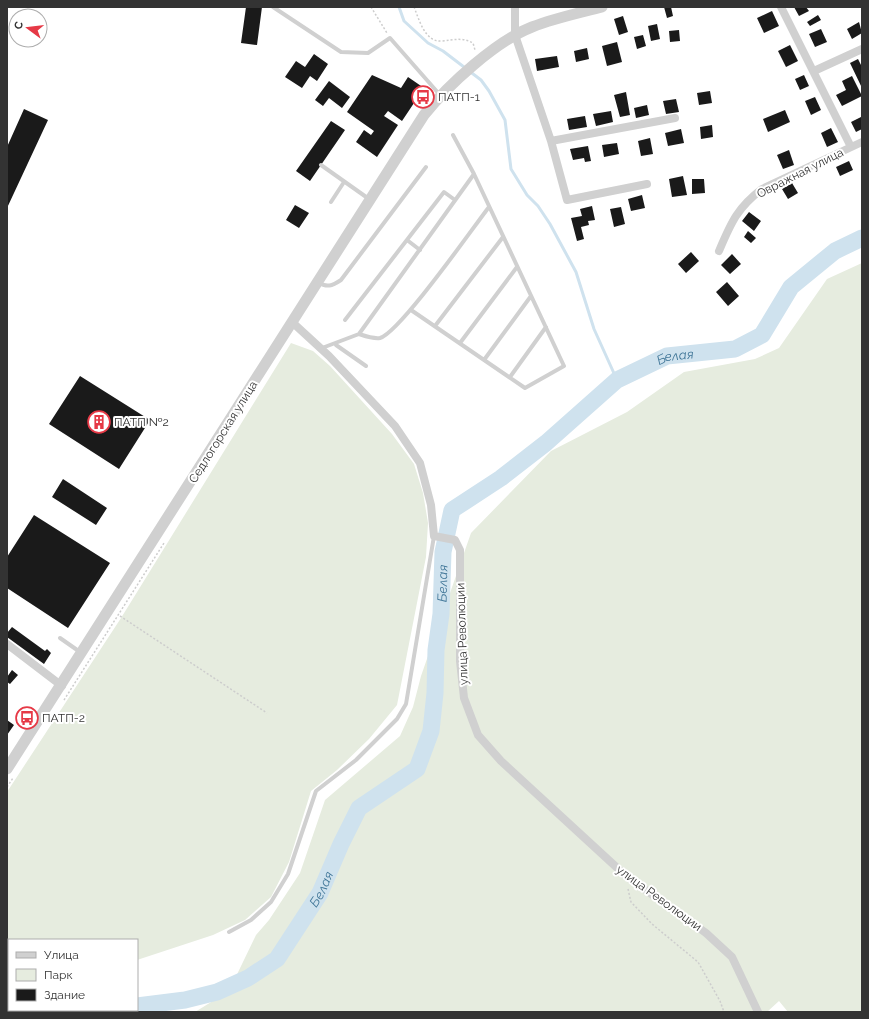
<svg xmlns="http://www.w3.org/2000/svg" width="869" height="1019" viewBox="0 0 869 1019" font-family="Raleway,sans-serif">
	<rect width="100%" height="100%" fill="#fff"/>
	<path fill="#e6ecdf" d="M862,263V1012H788L779,1001L767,1012H195L229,991L256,935L269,920L300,873L325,800L400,736L413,707L421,676L471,533L551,451L627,412L684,372L755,359L779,348L827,279Z
		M291,343L313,351L330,366L392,434L414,464L423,493L428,523L426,557L397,705L369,739L337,770L311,791L289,862L271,897L245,920L213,935L137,960V940H9V993L7,992V792L121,618Z"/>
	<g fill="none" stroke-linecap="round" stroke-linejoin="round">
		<path stroke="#cfe2ee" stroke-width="3" d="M399,7L404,21L428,43L443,51L481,80L489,91L505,120L511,169L527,195L538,206L550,224L576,272L594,329L617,380"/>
		<g stroke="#cfe2ee" stroke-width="17">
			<path id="s1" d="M137,1006L185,1000L217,992L248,978L277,959L320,893L341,844L359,808L417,769L431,731L435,693L436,650L441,614L443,552L452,510L501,478L546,443L617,380L667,356L735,349L762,335L791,287L835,251L862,238"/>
			<path d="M112,1012L120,1010"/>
		</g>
	</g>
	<path fill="#1a1a1a" d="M246,7H262L257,45L241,43Z
		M664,7H671L673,16L667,18Z
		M794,7H806L809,11L799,16Z
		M772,11L779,26L764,33L757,18Z
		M818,15L821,20L810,26L807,22Z
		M623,16L628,32L619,35L614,19Z
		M859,22L862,33L852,39L847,29Z
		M657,24L660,39L651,41L648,26Z
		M821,29L827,42L815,47L809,34Z
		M679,30L680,41L670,42L669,31Z
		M643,35L646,46L637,49L634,37Z
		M617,42L622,62L607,66L602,46Z
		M790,45L798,61L786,67L778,51Z
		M587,48L589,59L576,62L574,51Z
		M314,54L328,64L317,81L310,76L302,88L285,77L296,61L305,67Z
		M557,56L559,67L537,71L535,59Z
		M858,59L862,67V88L850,63Z
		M372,75L401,88L408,77L424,88L402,121L388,111L384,116L398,125L377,157L356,142L364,130L371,135L374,131L347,112Z
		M804,75L809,86L800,90L795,79Z
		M852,76L862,96L842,106L836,95L846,90L842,81Z
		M329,81L350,97L342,108L329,98L323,106L315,100Z
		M710,91L712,103L699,105L697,93Z
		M626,92L630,115L620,117L614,95Z
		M815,97L821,110L811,115L805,101Z
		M676,99L679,112L666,114L663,101Z
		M647,105L649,115L636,118L634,108Z
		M24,109L48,120L7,208V147Z
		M785,110L790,122L768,132L763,119Z
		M611,111L613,122L596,126L593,114Z
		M585,116L587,127L569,130L567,119Z
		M861,117L862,129L856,132L851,122Z
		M331,121L345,130L310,181L296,171Z
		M712,125L713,137L701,139L700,127Z
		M831,128L838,142L827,147L821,133Z
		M681,129L684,143L668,146L665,133Z
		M650,138L653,154L641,156L638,141Z
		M617,143L619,154L604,157L602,145Z
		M588,146L591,161L585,162L584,158L573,160L570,149Z
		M789,150L794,165L783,169L777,155Z
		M849,161L853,170L840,176L836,167Z
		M683,176L687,195L672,197L669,179Z
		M692,179H704L705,193L692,194Z
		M792,183L798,193L788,199L782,189Z
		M642,195L645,208L631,211L628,199Z
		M295,205L309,213L299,228L286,220Z
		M592,206L595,220L588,221L589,225L581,227L584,239L577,241L571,218L582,216L580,209Z
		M621,207L625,224L614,227L610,209Z
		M749,212L761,221L754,231L742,221Z
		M748,231L756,238L751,243L744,237Z
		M691,252L699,261L686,273L678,264Z
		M732,254L741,264L730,274L721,265Z
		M727,282L739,296L728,306L716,292Z
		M80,376L150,420L119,469L49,424Z
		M63,479L107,508L96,525L52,497Z
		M34,515L110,563L68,628L7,588V557Z
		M12,627L45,651L47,649L51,653L44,664L7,637V633Z
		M12,670L18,675L10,684L7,682V677Z
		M7,720L14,725L7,735Z"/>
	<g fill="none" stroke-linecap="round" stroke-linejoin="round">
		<path stroke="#cdcdcd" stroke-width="1.5" stroke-dasharray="2 2" stroke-linecap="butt" d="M371,7L387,33
			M414,7C419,19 425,43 442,41C454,40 462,37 473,43L475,50
			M120,616L267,713
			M64,700L164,543
			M7,787L13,778
			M628,889L631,902L652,924L698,962L720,1001L724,1012"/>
		<path stroke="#d0d0d0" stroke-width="4" d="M273,7L341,52L368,53L390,38L440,95
			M321,165L369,199
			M331,202L344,182
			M407,240L420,250
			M318,282C327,288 332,286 341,280L426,167
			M411,310L525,388L564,366L474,174L453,135
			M345,320L444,192L455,200
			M435,326L503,237
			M359,334C365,336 373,339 380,338C400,332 472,229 489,207
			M460,343L517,267
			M336,345L366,366
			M322,348L359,334L474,174
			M484,360L531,296
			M510,377L546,327
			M60,638L80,652
			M229,932L251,920L271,902L288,874L316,791L356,760L397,719L406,704L434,536"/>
		<path stroke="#d0d0d0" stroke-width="8" d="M515,7V35L551,141L567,200L647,184
			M781,7L851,147
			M814,71L862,49
			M551,141L675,118
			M719,251C731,223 737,208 762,189L862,142
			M292,322L329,356L395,426L420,463L431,505L434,536L455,540L460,550V661L464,698L478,735L501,761L626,876L706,933L732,957L758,1012
			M7,644L62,686"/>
		<path stroke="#d0d0d0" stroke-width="11" d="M7,769L424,115C448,85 496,41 532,27C555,18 579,13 602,7"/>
	</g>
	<defs>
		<g id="bus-ring" transform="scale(1.15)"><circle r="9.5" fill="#fff" stroke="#e63946" stroke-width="1.5"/><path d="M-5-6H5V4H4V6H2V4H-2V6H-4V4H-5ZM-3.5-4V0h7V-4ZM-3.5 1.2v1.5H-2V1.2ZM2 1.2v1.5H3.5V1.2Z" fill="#e63946"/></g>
		<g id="building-ring" transform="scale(1.15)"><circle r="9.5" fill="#fff" stroke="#e63946" stroke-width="1.5"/><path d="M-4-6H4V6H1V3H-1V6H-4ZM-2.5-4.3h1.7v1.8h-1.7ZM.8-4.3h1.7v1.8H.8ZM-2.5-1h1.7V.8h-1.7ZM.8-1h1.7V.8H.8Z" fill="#e63946"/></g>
	</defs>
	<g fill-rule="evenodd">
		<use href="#bus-ring" x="423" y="97"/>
		<use href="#building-ring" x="99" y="422"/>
		<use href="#bus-ring" x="27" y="718"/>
	</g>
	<g text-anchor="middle" stroke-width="4" stroke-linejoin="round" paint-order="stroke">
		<g font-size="12" fill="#333" stroke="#fff" text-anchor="start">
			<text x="438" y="101">ПАТП-1</text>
			<text x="114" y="426">ПАТП №2</text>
			<text x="42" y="722">ПАТП-2</text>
		</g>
		<g font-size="12" fill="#333" stroke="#fff">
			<text transform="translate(800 173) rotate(-27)" y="4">Овражная улица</text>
			<text transform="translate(223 432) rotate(-58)" y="4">Седлогорская улица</text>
			<text transform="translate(462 634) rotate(-92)" y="4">улица Революции</text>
			<text transform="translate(659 898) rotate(36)" y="4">улица Революции</text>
		</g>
		<g font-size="13" font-style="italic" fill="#3f7597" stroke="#fff">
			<text dy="5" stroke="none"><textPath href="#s1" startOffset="929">Белая</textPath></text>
			<text dy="5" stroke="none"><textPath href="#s1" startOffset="581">Белая</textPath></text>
			<text dy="5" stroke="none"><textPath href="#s1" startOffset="233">Белая</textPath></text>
		</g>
	</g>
	<rect width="869" height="1019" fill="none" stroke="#333333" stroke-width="16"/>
	<rect x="8" y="939" width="130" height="72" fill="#ffffff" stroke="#adadad"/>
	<rect x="16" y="952" width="20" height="6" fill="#d0d0d0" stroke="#adadad"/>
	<text x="44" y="959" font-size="12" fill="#333333">Улица</text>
	<rect x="16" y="969" width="20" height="12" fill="#e6ecdf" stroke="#adadad"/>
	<text x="44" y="979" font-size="12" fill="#333333">Парк</text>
	<rect x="16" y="989" width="20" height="12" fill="#1a1a1a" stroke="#adadad"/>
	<text x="44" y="999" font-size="12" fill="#333333">Здание</text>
	<g transform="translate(28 28) rotate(285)"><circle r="19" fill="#ffffff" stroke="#adadad"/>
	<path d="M0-3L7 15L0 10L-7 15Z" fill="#e63946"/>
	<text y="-6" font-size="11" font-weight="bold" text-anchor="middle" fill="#333333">С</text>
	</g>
</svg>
